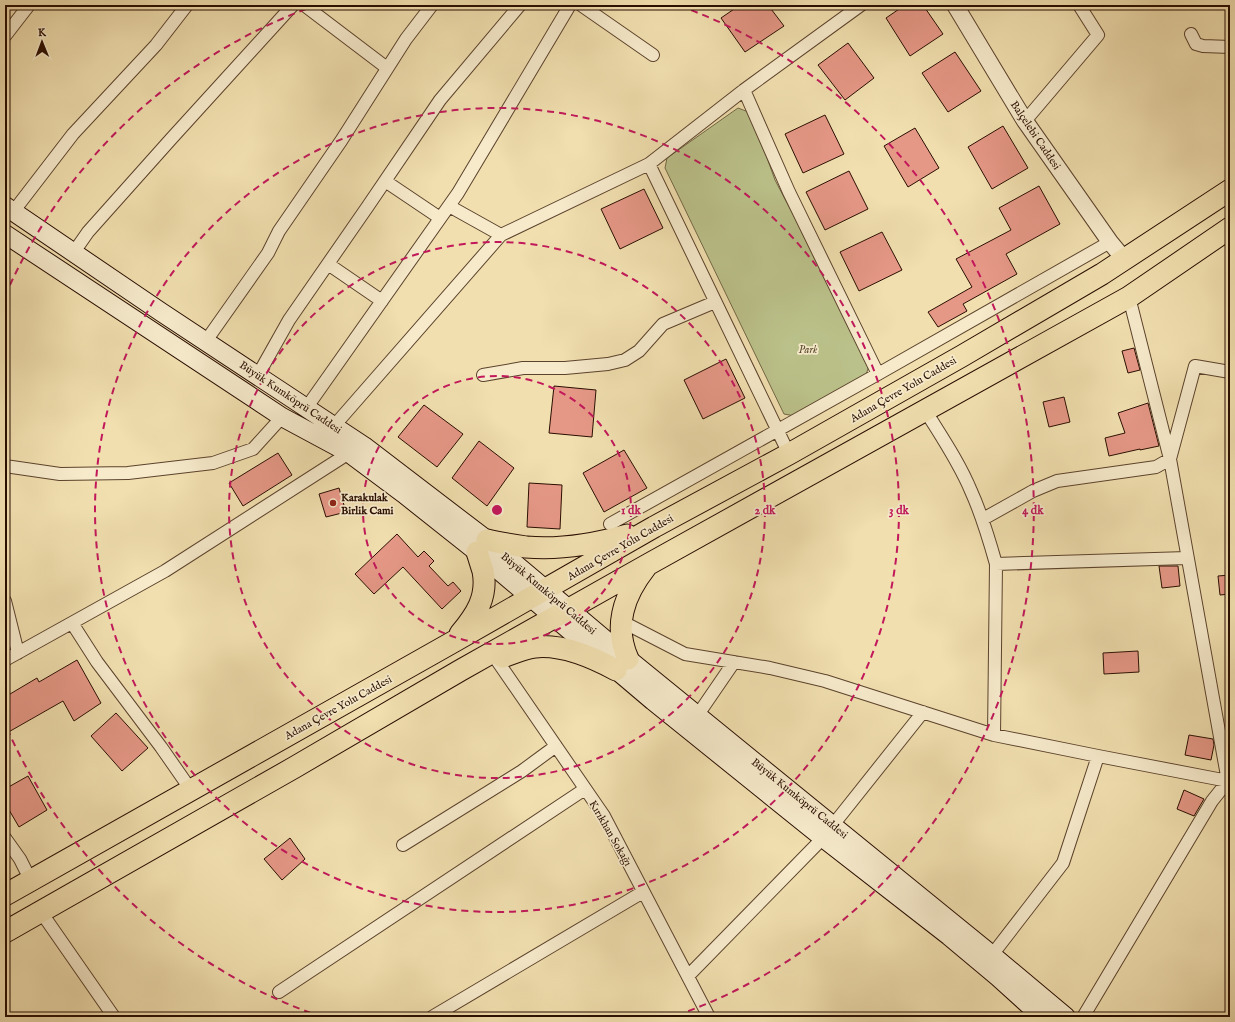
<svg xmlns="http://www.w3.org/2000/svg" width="1235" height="1022" viewBox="0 0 1235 1022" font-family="'IM FELL English',serif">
	<rect width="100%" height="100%" fill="#f1dfaf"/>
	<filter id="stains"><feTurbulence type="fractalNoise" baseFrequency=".005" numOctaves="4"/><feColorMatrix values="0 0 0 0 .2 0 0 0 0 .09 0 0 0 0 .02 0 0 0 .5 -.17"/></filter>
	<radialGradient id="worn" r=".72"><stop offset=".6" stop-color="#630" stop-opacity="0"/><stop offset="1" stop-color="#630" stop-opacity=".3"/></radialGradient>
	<path fill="#bbc18a" stroke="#726745" d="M738,108L751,113L775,180L870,362L866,375L795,416L784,414L665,168L667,158Z"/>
	<path fill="#e69887" stroke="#290d00" d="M740,5H768L784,26L745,52L721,18Z
		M905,5H923L943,34L910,56L886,18Z
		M848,43L874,78L845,100L818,65Z
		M955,52L981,91L948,112L922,73Z
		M825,115L844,154L803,173L785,134Z
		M1003,126L1028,168L992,189L968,147Z
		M915,128L939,168L908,187L884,146Z
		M849,171L868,209L825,230L806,192Z
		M1039,186L1060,224L1006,254L1017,274L963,304L967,311L938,327L928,312L972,287L956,259L1011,230L999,208Z
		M644,189L663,228L620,249L601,209Z
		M882,232L902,270L859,291L840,252Z
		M1134,348L1140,370L1128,373L1122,351Z
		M726,359L745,398L703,419L684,380Z
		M554,386L596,390L592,437L549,433Z
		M1064,397L1070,422L1049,427L1043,402Z
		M1148,403L1159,446L1140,450V449L1109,456L1105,438L1125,433L1118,413Z
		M424,405L463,434L437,467L398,437Z
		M479,441L514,468L487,506L452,478Z
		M624,450L647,488L604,512L583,473Z
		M278,453L292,475L243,506L229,483Z
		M529,483L562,485L560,529L527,527Z
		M339,488L346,512L326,517L319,494Z
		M397,534L418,557L424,551L434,561L429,566L448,586L453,582L461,591L442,609L403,567L374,594L355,574Z
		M1159,566H1178L1180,586L1162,588Z
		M1230,575V594L1220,595L1218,576Z
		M1138,651L1139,672L1104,674L1103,653Z
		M77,660L101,703L74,721L63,701L5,734V697L37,678L39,682Z
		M116,713L148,748L122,771L91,736Z
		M1189,735L1213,739L1214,745L1211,760L1185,755Z
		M28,776L47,810L19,827L5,803V789Z
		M1184,790L1204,799L1194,816L1177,809Z
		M290,838L305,859L282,880L264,859Z"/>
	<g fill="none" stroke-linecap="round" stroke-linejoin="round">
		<g stroke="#5b422c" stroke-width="14">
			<path id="minor" d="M304,5L387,68
				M581,5L653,55
				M1191,34L1196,44L1203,46L1230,47
				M5,36L29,5
				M744,90L789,192L878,374
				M1025,121L1098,35L1079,5
				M649,164L789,454
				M385,181L440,218
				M449,206L501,235
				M13,212L73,134L156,45L187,5
				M74,252L88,232L171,139L293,5
				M328,264L382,301
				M1129,297L1170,459L1229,787
				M206,341L268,253L279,231L341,141L406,39L432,5
				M258,375L289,320L368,206L440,100L520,5
				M483,375L523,368H565L608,364L625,360L639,351L663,324L715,302
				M307,407L458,193L570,5
				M925,410C941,436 959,462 971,491C982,515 989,539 996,564
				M334,426L501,235L649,164L744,90L861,5
				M5,466L60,474L128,473L213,463L253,449L282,417
				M983,519L1033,491L1057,481L1156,467L1170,459L1195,366L1230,372
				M610,524L878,374L1110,242
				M5,601L18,653
				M621,621L685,654L770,668L825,681L994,735L1098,756L1228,781L1212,801L1083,1017
				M72,623L97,662L161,747L191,790
				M496,659L604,816L709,1017
				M5,660L165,571L349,453
				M697,716L734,662
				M994,735L996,564L1187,558
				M833,825L923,712
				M5,838L20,859L31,881
				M403,845L522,771L556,746
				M41,912L114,1017
				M992,955L1063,863L1098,756
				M688,976L823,838
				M279,992L585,789
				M432,1017L643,892"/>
		</g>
		<g stroke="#5b422c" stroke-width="18">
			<path id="tertiary" d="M955,5L1025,121L1110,242L1124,259"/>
		</g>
		<g stroke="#290d00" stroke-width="20">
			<path id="secondary" d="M5,206L161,312L364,446L487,540L628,659L992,955L1066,1017
				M5,234L282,417L349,453L404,494L477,552L653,701L823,838L949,936L998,977L1042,1017"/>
		</g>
		<g stroke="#290d00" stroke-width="23">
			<path id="trunk" d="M487,540C500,543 513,545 526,547C560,550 595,544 627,535
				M460,634C476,615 488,597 483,571C481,565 479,558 477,552
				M502,657C513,654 524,648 535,647C563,644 592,657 616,670
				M628,659C613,625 624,595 646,567
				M5,895L453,642L654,527L789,454L962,356L1102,274L1230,190
				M5,932L295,767L461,670L649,564L1129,297L1230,228"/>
		</g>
		<use href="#minor" stroke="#f6eacb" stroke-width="12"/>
		<use href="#tertiary" stroke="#f6eacb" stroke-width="16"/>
		<use href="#secondary" stroke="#f6eacb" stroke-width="18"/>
		<use href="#trunk" stroke="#f1dfaf" stroke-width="21"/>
	</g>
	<g fill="none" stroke="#c2185b" stroke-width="2" stroke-dasharray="7 5">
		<circle cx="497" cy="510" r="134"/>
		<circle cx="497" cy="510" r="268"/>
		<circle cx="497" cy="510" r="402"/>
		<path d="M322 1017A536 536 0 0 1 5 724M5 296A536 536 0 0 1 314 6M680 6A536 536 0 0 1 672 1017"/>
	</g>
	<circle fill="#8f2418" stroke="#f6eacb" stroke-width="1.5" cx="333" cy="503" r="4"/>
	<g text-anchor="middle" stroke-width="3.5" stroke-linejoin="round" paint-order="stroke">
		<g font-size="11" fill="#290d00" stroke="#f6eacb">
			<text transform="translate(1036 135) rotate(56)" y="4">Balçelebi Caddesi</text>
			<text transform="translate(903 389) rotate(-30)" y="4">Adana Çevre Yolu Caddesi</text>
			<text transform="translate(291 397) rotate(34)" y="4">Büyük Kumköprü Caddesi</text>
			<text transform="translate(620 547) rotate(-30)" y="4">Adana Çevre Yolu Caddesi</text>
			<text transform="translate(549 593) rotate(40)" y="4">Büyük Kumköprü Caddesi</text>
			<text transform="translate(338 707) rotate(-29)" y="4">Adana Çevre Yolu Caddesi</text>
			<text transform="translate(800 798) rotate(39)" y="4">Büyük Kumköprü Caddesi</text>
			<text transform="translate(611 833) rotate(60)" y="4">Kırıkhan Sokağı</text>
		</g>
		<g font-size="11" font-style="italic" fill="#5c4c30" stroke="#f6eacb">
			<text x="808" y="353">Park</text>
		</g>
		<g font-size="11" font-weight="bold" fill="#290d00" stroke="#f6eacb" text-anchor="start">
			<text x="341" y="501">Karakulak<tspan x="341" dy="13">Birlik Cami</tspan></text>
		</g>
	</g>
	<circle cx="497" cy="510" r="6" fill="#c2185b" stroke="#f6eacb" stroke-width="2"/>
	<g font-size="12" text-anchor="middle" font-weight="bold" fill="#c2185b" stroke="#f6eacb" stroke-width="3.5" stroke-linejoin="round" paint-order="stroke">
		<text x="631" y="514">1 dk</text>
		<text x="765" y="514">2 dk</text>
		<text x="899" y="514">3 dk</text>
		<text x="1033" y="514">4 dk</text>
	</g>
	<rect width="1235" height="1022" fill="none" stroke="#f1dfaf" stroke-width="20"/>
	<rect x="6" y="6" width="1223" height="1010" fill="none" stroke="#290d00" stroke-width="2"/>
	<rect x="10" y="10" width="1215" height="1002" fill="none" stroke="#290d00"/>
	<g transform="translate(42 42) rotate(359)" stroke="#f6eacb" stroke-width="3" paint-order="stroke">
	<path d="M0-3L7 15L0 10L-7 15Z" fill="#290d00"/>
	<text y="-6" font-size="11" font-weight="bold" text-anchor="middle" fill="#290d00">K</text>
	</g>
	<rect width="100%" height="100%" filter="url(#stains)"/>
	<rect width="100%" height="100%" fill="url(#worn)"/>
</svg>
